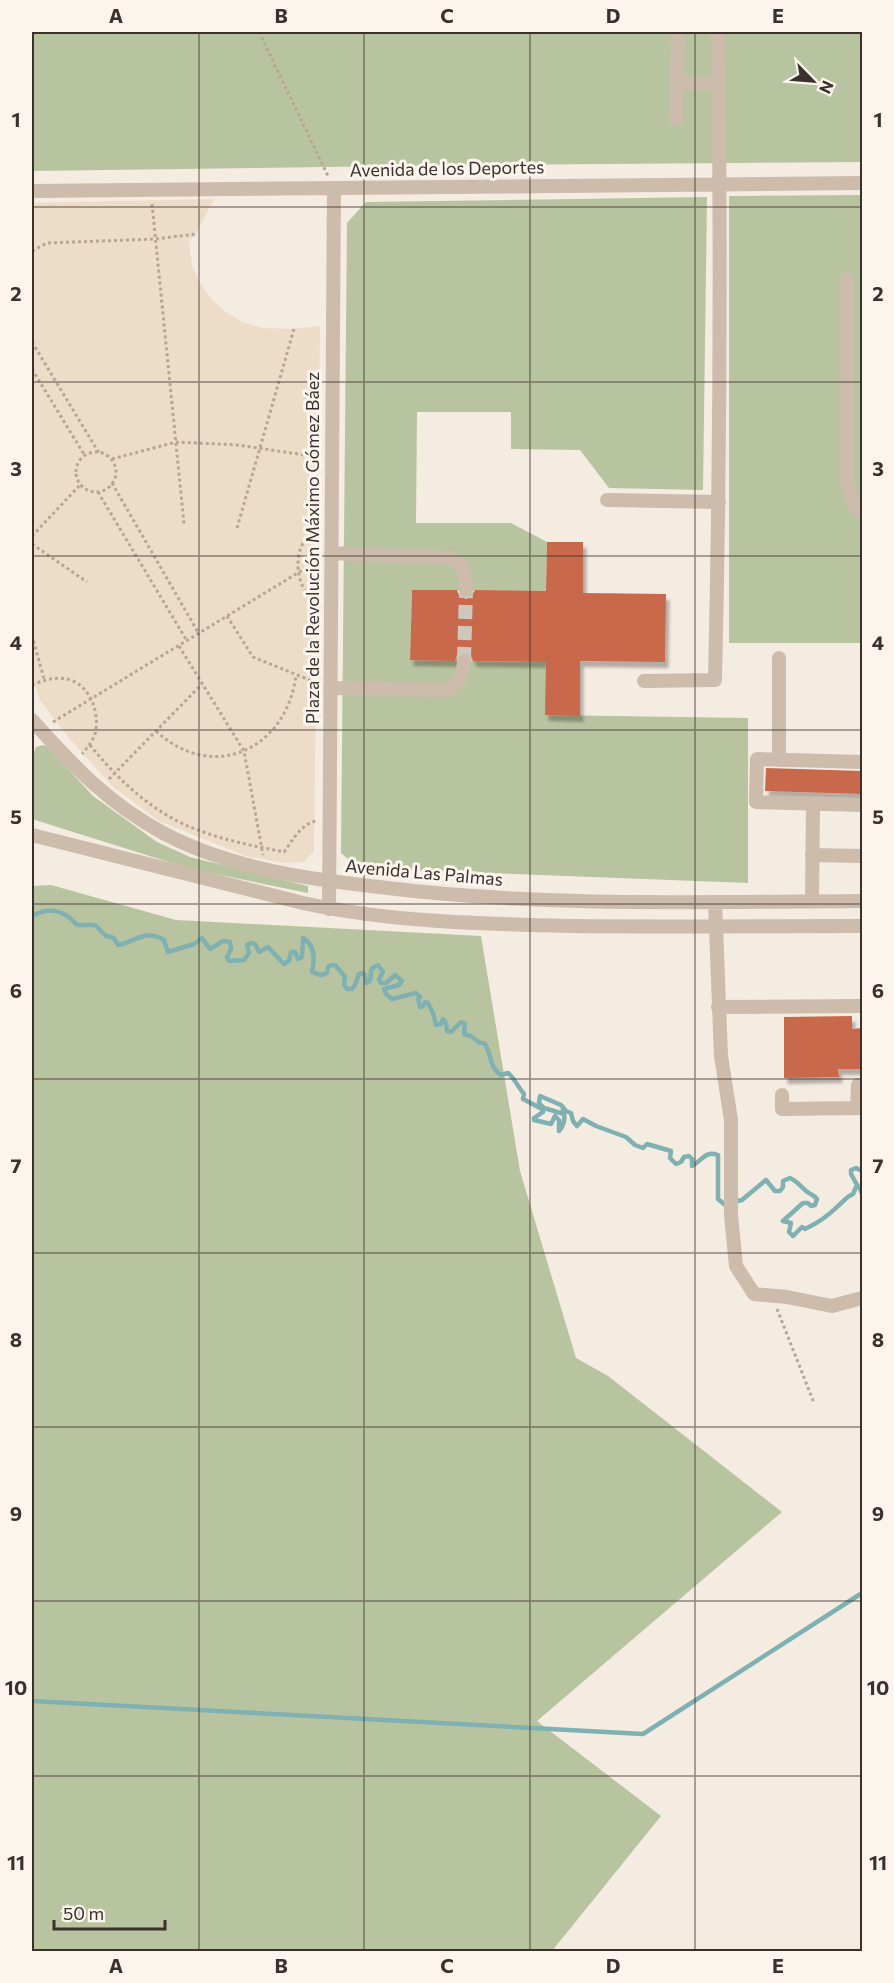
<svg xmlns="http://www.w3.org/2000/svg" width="894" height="1983" viewBox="0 0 894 1983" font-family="Commissioner,sans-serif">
	<defs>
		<filter id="shadow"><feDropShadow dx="3.5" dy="6" stdDeviation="1.5" flood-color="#0004"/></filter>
	</defs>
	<rect width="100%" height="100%" fill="#f4ebe1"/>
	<path fill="#b8c4a0" d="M32,32H862V162L467,165L32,171Z
		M862,195V643H729V196Z
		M707,197L703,490L609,488L580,450L511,449V412H417L416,523H511L547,542L546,591L412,590L410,660L546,662V715L748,718V883L358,868L341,853L347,223L366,202Z
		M43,745L48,747L93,796L157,842L190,857L308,886V893L191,869L32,819V757L36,747Z
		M51,885L176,920L481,936L520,1171L576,1358L608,1376L782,1512L537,1721L661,1816L552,1951H32V886Z"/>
	<path fill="#ecdcc8" d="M214,199L196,234L189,242L192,265L200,283L212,300L227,313L244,323L263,328L294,329L320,326L314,851L304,862L283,863L246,856L159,821L113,787L68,737L40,700L32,674V203Z"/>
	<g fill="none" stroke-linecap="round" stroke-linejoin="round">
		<path stroke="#7fb0b2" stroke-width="4.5" d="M32,916C50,906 64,910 77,925H95L106,936C113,936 115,939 118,945C137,941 145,929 164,940L168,952L194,944L202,938L210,949L223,941L230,942L231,949L227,957L229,961L244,960L249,953L247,945L251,943L255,944L259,952L268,947L284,964L289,961L291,952H295L298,959L302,957L303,938C315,945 315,959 312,972L321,975L327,973L328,967L331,965H335L345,977L344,985L347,989H352L355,985L359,974L363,973L365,975L366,983L370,981C372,972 368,969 378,965L383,972L379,979L381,983H386L395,975L402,981L399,985L384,989L386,994L392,999L416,993L420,997L418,999L420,1007L423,1006L425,1002L428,1003L433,1013L436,1025L441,1024L443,1019L446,1023L447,1031L451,1032L461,1022L465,1024L464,1034L471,1036L480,1043H484C493,1054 488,1067 501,1075L508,1073C515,1079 518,1087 524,1094L523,1099L542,1109L543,1112L534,1118V1120L551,1124L555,1116L559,1120V1131C564,1125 566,1118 563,1110L571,1113L573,1121L577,1126L583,1119L596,1126L626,1137L635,1145L643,1148L647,1144L671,1151L670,1158L676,1164L681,1162L684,1157L689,1156L692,1159V1166C702,1161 705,1150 718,1155V1199L724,1204L742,1200L766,1180L775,1191H780L783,1187V1181L790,1178C799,1182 802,1189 809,1193C812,1195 815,1196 817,1199L815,1205L811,1206L808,1203H803L783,1221L791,1223L789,1232L793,1236L802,1227L805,1229C818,1223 828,1216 838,1206C844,1201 846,1197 853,1194L857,1185L851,1174V1170L856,1168L862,1171
			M564,1114L544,1108L539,1103L540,1096L561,1105L566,1111
			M862,1184L860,1189L862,1194
			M32,1701L643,1734L862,1593"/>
	</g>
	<path fill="#c8694b" filter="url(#shadow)" d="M547,542H583V593L666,594L665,662L580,661V716L545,715L546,662L473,661L470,654L464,652L457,655L455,661L410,660L412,590H457L459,595L466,599L471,597L475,590L546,591Z
		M766,768L862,771V794L765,791Z
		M852,1016V1029L862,1028V1069H838L839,1077L784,1078V1017Z"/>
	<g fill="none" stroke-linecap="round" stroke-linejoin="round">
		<path stroke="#cfc6bd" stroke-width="14" stroke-dasharray="14 7" stroke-linecap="butt" d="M464,661L466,590"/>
		<path stroke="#b9a596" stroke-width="3" stroke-dasharray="3 3" stroke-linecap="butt" d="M259,32L328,176
			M152,204L184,524
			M32,251L47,243L155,239L196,234
			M32,342L99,453
			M32,369L85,456
			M76 472a20 20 0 1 1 40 0a20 20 0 1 1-40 0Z
			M112,459L176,442L238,445L318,457
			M112,483L199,634
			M98,492L187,641
			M237,528L294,329
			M32,536L80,485
			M32,544L87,582
			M317,606C300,592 292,564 303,543C306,538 313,533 317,529
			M227,616L253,657L317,683
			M32,635L44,679
			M179,646L244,751L263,855
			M32,685C44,680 59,675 73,681C92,689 100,716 95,734C92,742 87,748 82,754
			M53,722L319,560
			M156,731C213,784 287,749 296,675
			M90,745C119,781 154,814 198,830C226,841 255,846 284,852C292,841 301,824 316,821
			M109,779L202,684
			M777,1309L814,1403"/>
		<path stroke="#cdbbac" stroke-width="14" d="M677,83L719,84
			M676,119L678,32
			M32,191L862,183
			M847,279V483L854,506L862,511
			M607,500L719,502
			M331,553L451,558C467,567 465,574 466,590
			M644,681L715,680C720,464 721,248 718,32
			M330,688L446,690C460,685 463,675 464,661
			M32,720C73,766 110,805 165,834C230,868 307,879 379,887C539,907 701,902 862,901
			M779,760V658
			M862,762L757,759L756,802L862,805
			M32,835L303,903C390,922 481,924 570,926C668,927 765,926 862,926
			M812,855L862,856
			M812,901L813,804
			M715,902L721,1056L731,1120V1215L736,1266L754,1294L787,1297L832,1306L862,1298
			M329,909L334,188
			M718,1007L862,1006
			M782,1095V1109L862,1108
			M857,1108L858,1085"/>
	</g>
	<path fill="none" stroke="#3b302b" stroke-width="1.5" stroke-opacity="0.55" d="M199,32V1952M364,32V1952M530,32V1952M695,32V1952M32,207H862M32,382H862M32,556H862M32,730H862M32,904H862M32,1079H862M32,1253H862M32,1427H862M32,1601H862M32,1776H862"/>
	<g text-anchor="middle" stroke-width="6" stroke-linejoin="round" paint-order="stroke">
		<g font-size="18" fill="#3b302b" stroke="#fbf5ee">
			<text transform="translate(447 169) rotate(-1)" y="6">Avenida de los Deportes</text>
			<text transform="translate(313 548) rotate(-90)" y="6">Plaza de la Revolución Máximo Gómez Báez</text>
			<text transform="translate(424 873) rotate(5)" y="6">Avenida Las Palmas</text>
		</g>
	</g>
	<rect width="894" height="1983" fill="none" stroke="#fbf5ee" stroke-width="66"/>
	<g transform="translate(813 81) rotate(115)" stroke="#fbf5ee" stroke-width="4.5" paint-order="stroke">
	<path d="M0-4.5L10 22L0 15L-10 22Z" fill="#3b302b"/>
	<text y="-9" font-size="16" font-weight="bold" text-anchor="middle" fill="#3b302b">N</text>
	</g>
	<path d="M54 1920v9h111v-9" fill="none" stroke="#3b302b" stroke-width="3"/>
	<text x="63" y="1920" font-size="18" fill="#3b302b" stroke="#fbf5ee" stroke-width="4.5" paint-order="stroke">50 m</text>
	<rect x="33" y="33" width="828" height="1917" fill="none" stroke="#3b302b" stroke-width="2"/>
	<g font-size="20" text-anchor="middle" font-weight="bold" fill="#3b302b">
		<text x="116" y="23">A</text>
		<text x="281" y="23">B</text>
		<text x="447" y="23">C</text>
		<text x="613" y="23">D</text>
		<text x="778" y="23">E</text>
		<text x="16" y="127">1</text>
		<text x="878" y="127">1</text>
		<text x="16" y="301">2</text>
		<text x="878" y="301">2</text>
		<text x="16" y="476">3</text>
		<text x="878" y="476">3</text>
		<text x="16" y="650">4</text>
		<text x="878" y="650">4</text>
		<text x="16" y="824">5</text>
		<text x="878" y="824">5</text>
		<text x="16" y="998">6</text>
		<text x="878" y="998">6</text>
		<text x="16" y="1173">7</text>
		<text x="878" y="1173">7</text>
		<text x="16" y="1347">8</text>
		<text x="878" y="1347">8</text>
		<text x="16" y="1521">9</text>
		<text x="878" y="1521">9</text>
		<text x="16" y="1695">10</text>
		<text x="878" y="1695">10</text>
		<text x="16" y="1870">11</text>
		<text x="878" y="1870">11</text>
		<text x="116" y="1973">A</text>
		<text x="281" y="1973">B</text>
		<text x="447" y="1973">C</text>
		<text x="613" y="1973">D</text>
		<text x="778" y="1973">E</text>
	</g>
</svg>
